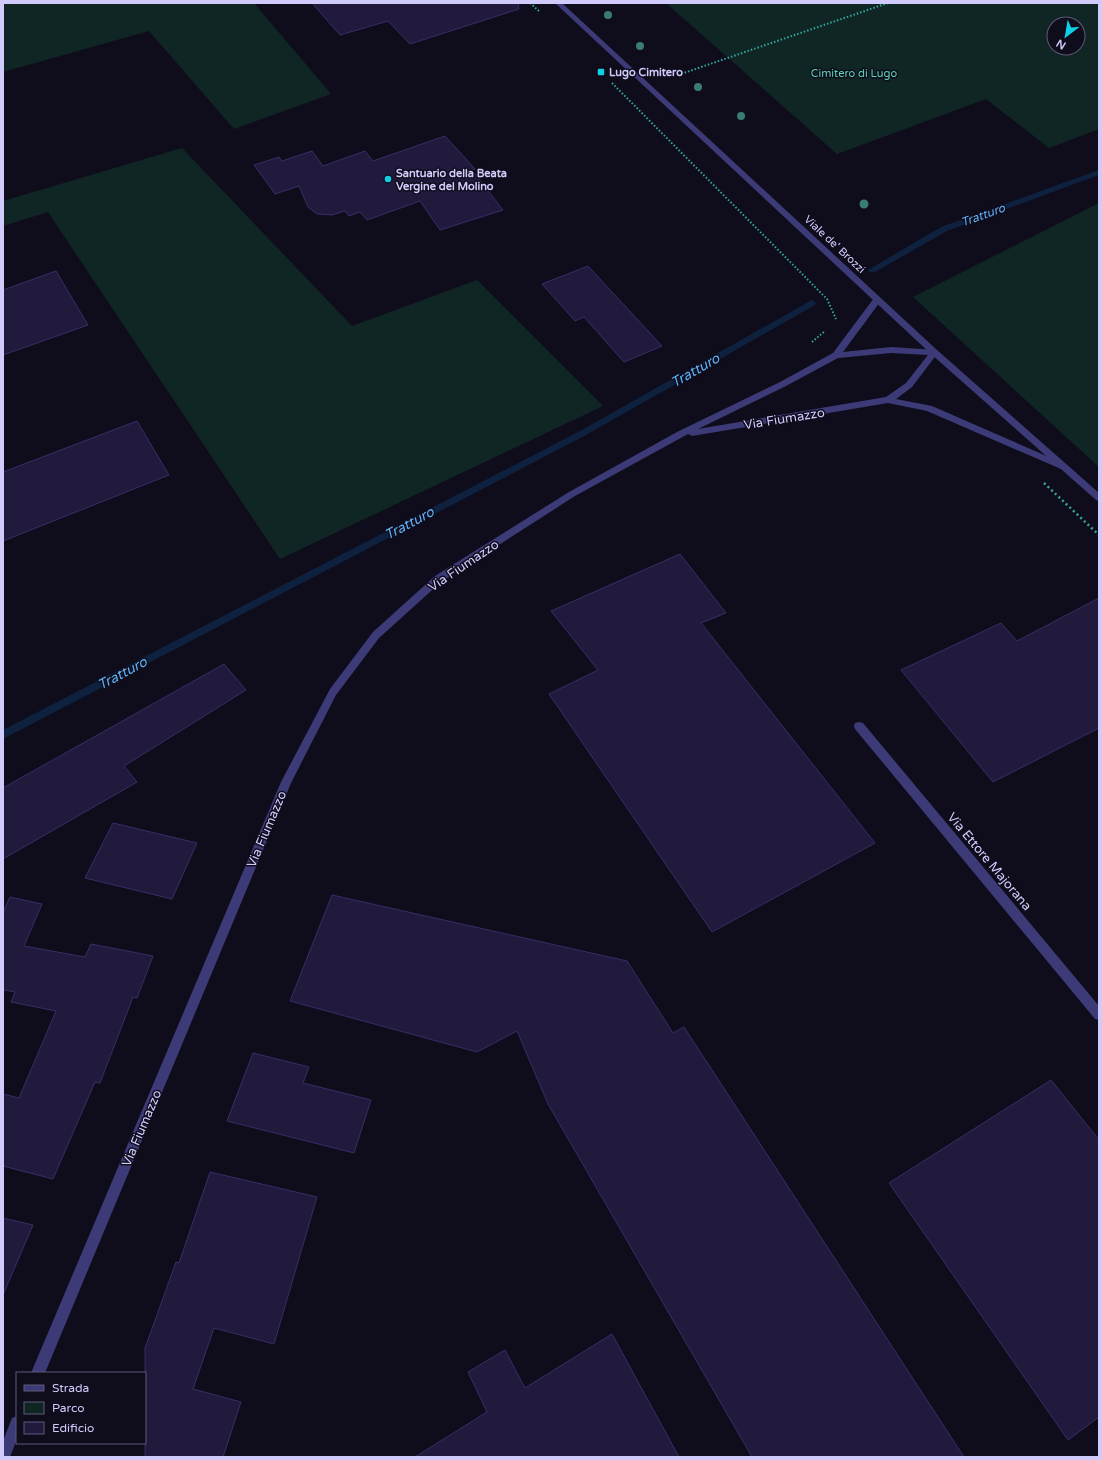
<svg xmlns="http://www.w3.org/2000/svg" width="1102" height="1460" viewBox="0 0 1102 1460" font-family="'Varela Round',sans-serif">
	<rect width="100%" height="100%" fill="#0f0d1c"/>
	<path fill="#102625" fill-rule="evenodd" d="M3,3H254L331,94L234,129L149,31L3,72Z
		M666,3H1099V129L1049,148L986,99L837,154ZM1054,24H1078V48H1054Z
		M182,148L352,326L477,280L603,406L280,559L48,212L3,226V201Z
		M1099,203V467L913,297Z"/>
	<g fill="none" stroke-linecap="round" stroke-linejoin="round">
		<path fill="#0e213f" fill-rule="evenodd" d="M1099,170V175L947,231L875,272H869L868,270L941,227Z
			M812,300L816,303L815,305L586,435L3,739V730L580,431Z"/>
	</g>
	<path fill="#211a3c" stroke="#392d67" d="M312,3H518L519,9L410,44L388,21L340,35Z
		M445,136L475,169L472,170L503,210L440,230L420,201L367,220L360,212L349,216L345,211L332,215L317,214L308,207L299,186L275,194L254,165L279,157L282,161L312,151L323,166L365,151L373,161Z
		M588,266L662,346L624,362L584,317L575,321L542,284Z
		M56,271L88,325L3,355V290Z
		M137,421L169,475L3,541V472Z
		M680,554L726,613L701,623L875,843L712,932L549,694L598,670L551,611Z
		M1099,598V728L993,782L901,670L1001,623L1017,641Z
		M224,664L246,690L124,766L137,782L3,859V788Z
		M113,823L197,843L172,899L85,878Z
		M332,895L627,961L673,1033L684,1027L964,1457H752L548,1104L517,1031L477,1052L290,1001Z
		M10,897L42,904L24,946L85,957L91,944L153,956L137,998L133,997L100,1083L95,1082L53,1179L3,1166V1094L19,1098L56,1011L11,1002L15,992L4,990L3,992V912Z
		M253,1053L309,1067L303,1083L371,1100L354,1153L227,1121Z
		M1051,1080L1099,1140V1417L1068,1440L889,1183Z
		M210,1172L317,1197L274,1344L214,1328L193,1389L241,1402L223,1457H145V1348L176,1262L179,1263Z
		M3,1218L33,1225L3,1295Z
		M612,1334L679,1457H415L487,1412L468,1372L505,1350L525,1388Z"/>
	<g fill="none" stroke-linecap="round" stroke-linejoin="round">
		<path stroke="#34a7a0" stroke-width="2" stroke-dasharray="1.5 2" stroke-linecap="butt" d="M530,3L540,12
			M678,75L888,3
			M612,83L827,299L836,319
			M812,342L825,331"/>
		<path stroke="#34a7a0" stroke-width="2.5" stroke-dasharray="2 3" stroke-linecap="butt" d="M1044,483L1099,535"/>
		<path fill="#3d3a78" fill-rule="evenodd" d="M877,297L880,298V302L843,352L891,347L937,350V354L912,387L896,399L932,406L1067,465L1068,467L1067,469H1061L927,411L888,403L692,436L688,434L575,496L441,582L379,638L336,695L291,783L45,1373H31L281,782L330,689L373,632L435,576L569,492L677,432L780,382L833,353L874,298ZM891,353L928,355L906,383L886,397L698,429L786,386L838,358Z
			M859,722L863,723L1099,1006V1020L1095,1019L855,729L854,726L855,723Z
			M17,1416V1439L10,1457H3V1441L12,1418Z"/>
		<path fill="#3d3a78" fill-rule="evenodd" d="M555,3H562L937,350L1099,493V501L1096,500L931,354Z"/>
	</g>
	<g fill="#3a7c72">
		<circle cx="608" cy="15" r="4"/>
		<circle cx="640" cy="46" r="4"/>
		<circle cx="698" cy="87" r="4"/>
		<circle cx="741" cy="116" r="4"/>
		<circle cx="864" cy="204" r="4.5"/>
	</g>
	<g fill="#0ecfe5" stroke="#0f0d1c" stroke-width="1.5">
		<rect x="597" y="68" width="8" height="8" rx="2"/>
		<circle cx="388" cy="179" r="4"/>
	</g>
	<g text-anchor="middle" stroke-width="3" stroke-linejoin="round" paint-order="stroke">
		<g font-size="11" font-weight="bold" fill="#d1cbfc" stroke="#0f0d1c" text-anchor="start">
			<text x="609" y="76">Lugo Cimitero</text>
			<text x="396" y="177">Santuario della Beata<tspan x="396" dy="13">Vergine del Molino</tspan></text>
		</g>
		<g font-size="11" fill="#5dd6b8" stroke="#0f0d1c">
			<text x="854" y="77">Cimitero di Lugo</text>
		</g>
		<g font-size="11" fill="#d1cbfc" stroke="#0f0d1c">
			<text transform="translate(835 244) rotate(43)" y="4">Viale de' Brozzi</text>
		</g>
		<g font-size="12" font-style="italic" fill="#60b0f5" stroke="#0f0d1c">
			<text transform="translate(983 215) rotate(-20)" y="4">Tratturo</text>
		</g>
		<g font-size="13" fill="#d1cbfc" stroke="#0f0d1c">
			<text transform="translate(784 418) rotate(-9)" y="5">Via Fiumazzo</text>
			<text transform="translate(463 565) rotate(-34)" y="5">Via Fiumazzo</text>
			<text transform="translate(266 829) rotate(-67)" y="5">Via Fiumazzo</text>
			<text transform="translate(990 861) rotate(50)" y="5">Via Ettore Majorana</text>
			<text transform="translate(141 1128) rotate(-67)" y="5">Via Fiumazzo</text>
		</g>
		<g font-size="14" font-style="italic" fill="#60b0f5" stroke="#0f0d1c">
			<text transform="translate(695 370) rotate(-30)" y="5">Tratturo</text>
			<text transform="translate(409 523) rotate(-28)" y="5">Tratturo</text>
			<text transform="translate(122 673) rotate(-28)" y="5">Tratturo</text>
		</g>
	</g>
	<rect width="1102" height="1460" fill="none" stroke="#d1cbfc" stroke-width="8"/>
	<rect x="16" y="1372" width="130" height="72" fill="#0f0d1c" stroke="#5d5976"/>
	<rect x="24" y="1385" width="20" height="6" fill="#3d3a78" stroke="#5d5976"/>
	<text x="52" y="1392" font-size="12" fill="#d1cbfc">Strada</text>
	<rect x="24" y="1402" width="20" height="12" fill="#102625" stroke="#5d5976"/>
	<text x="52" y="1412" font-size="12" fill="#d1cbfc">Parco</text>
	<rect x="24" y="1422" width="20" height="12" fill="#211a3c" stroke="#5d5976"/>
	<text x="52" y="1432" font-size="12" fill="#d1cbfc">Edificio</text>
	<g transform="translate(1066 36) rotate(211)"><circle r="19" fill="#0f0d1c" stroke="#5d5976"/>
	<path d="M0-3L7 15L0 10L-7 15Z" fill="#0ecfe5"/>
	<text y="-6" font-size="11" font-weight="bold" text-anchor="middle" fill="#d1cbfc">N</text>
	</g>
</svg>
